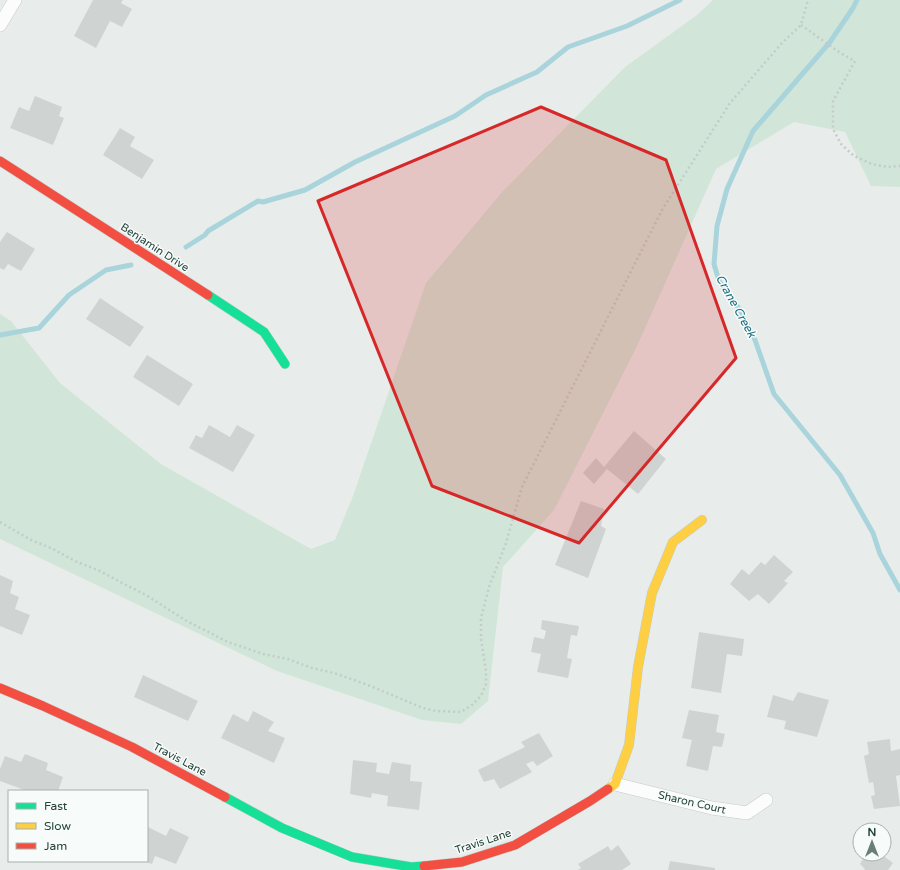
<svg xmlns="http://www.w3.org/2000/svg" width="900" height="870" viewBox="0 0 900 870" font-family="'Varela Round',sans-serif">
	<rect width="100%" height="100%" fill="#e8edeb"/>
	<path fill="#d1e6d8" d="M713,0H900V187L871,186L845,132L794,122L716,169L638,344L554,510L503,567L488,701L461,724L422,720L277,671L0,539V314L11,321L60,383L161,464L311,549L335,540L353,496L426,283L503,191L625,67L697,15Z"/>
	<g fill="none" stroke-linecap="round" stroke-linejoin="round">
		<path stroke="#a9d4db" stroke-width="5" d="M857,0L853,8L830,42L753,131L727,189L717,226L714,264L719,281L740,310L755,340L774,394L840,475L873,533L880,554L900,590
			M186,247L205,235L208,231L258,201L263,202L305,190L355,162L455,116L486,95L537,72L568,47L627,26L680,0
			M0,335L39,328L69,295L106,270L131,265"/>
	</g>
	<path fill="#cfd4d2" d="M93,0H123L121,3L132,9L122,27L110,21L96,48L74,36Z
		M35,96L62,107L59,116L64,118L53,145L10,128L19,107L29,111Z
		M120,128L135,137L130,146L154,160L142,179L103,155Z
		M7,232L35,249L21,271L8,264L4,270L0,268V242Z
		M100,298L144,327L130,347L86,319Z
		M147,355L193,384L179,406L133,377Z
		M209,425L230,437L237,425L255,435L233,472L189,448L196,435L202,438Z
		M634,431L666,459L638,494L607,469L594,484L583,473L596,458L604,467Z
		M581,501L604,509L601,526L606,529L588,578L555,565Z
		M774,555L793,572L784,581L788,583L769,604L758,594L749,601L730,584L742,569L749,575L761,562L765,565Z
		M0,575L13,581L10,593L19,597L15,609L30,615L22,635L0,626Z
		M542,620L579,626L577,636L571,635L567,658L572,659L568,678L537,672L541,654L531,652L534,637L544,639L546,631L541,629Z
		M699,632L744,639L742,656L727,654L721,693L691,688Z
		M143,675L198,701L188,721L134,697Z
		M798,692L829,700L817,737L784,729L786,721L767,717L773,695L793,701Z
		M689,710L719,715L716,732L725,734L722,747L713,746L708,771L686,766L692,740L682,738Z
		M253,711L274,722L268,731L285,738L274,763L221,738L233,714L248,722Z
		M539,733L553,756L537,766L533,761L526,764L532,772L500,789L494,779L484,782L478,770L525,747L521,742Z
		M890,739L891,751L900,749V775L896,776L900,806L874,809L871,796L875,795L873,782L869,783L864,756L869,754L867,742Z
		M25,754L48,763L46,770L63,777L58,791H27L0,781V769L5,756L21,762Z
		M353,760L377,763L376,772L389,774L392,762L411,765L410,781L422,782L419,810L387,806L388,796L372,793L371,798L350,794Z
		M148,827L166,836L170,828L189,837L176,864L155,856L152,864L144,861H147Z
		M618,845L631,864L622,870H578L581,868L578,864L608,846L611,851Z
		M866,854H881L893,863L888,870H864L865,869L860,864Z
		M670,861L715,868V870H668Z"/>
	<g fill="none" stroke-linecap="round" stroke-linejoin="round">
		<g stroke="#c5cac8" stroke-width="14">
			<path id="street" d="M0,25L15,0
				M615,784L712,808L747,813L766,800"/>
		</g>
		<g stroke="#c3cbc8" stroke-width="10">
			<path id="fast" d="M208,295L264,332L285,364
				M225,797L282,828L352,857L411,867L424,866"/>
		</g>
		<g stroke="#c3cbc8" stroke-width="10">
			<path id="slow" d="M608,789L615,784L629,745L638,667L652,593L673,542L702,520"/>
		</g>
		<g stroke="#c3cbc8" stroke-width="10">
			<path id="jam" d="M0,161L208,295
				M0,688L43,706L132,747L225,797
				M424,866L462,862L515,845L590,801L608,789"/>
		</g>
		<path stroke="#c3ccca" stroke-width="2.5" stroke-dasharray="2 3" stroke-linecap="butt" d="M801,25C819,37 836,52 855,61L833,101V129L841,144L854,156L872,164L888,167L900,166
			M0,522L31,540L53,549L75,561L100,571L124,584L146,595L185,620L228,642L263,654L288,659L312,668L334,673L368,685L423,708L436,711L461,712L472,705L481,696L486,684V671L481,639V618L489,587L506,543L522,487L662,210L730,103L782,43L801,25L808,0"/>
		<use href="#street" stroke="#fcfcfc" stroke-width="13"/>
		<use href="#fast" stroke="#16e098" stroke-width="9"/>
		<use href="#slow" stroke="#ffcf43" stroke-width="9"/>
		<use href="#jam" stroke="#f24e42" stroke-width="9"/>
	</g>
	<path fill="#d62828" fill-opacity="0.2" stroke="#d62828" stroke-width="3" stroke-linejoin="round" d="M541,107L666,160L736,358L579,543L432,486L318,201Z"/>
	<g text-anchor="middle" stroke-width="3" stroke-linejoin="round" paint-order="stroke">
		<g font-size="11" fill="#24423a" stroke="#f7fbf9">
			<text transform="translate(155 247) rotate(33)" y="4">Benjamin Drive</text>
			<text transform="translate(180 759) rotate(28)" y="4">Travis Lane</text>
			<text transform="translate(692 802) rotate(13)" y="4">Sharon Court</text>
			<text transform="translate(483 841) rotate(-18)" y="4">Travis Lane</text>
		</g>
		<g font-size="12" font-style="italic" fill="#1c6f80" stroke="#f7fbf9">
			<text transform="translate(736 306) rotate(61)" y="4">Crane Creek</text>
		</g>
	</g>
	<rect x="8" y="790" width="140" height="72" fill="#f7fbf9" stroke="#a3b1ad"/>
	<rect x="16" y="803" width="20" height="6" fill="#16e098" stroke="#a3b1ad"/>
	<text x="44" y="810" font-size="12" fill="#24423a">Fast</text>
	<rect x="16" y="823" width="20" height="6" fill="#ffcf43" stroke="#a3b1ad"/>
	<text x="44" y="830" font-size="12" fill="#24423a">Slow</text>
	<rect x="16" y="843" width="20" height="6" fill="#f24e42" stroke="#a3b1ad"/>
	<text x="44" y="850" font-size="12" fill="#24423a">Jam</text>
	<g transform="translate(872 842)"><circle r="19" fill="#f7fbf9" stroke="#a3b1ad"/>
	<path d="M0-3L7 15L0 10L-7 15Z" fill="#697e78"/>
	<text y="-6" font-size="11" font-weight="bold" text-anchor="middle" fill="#24423a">N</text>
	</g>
</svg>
